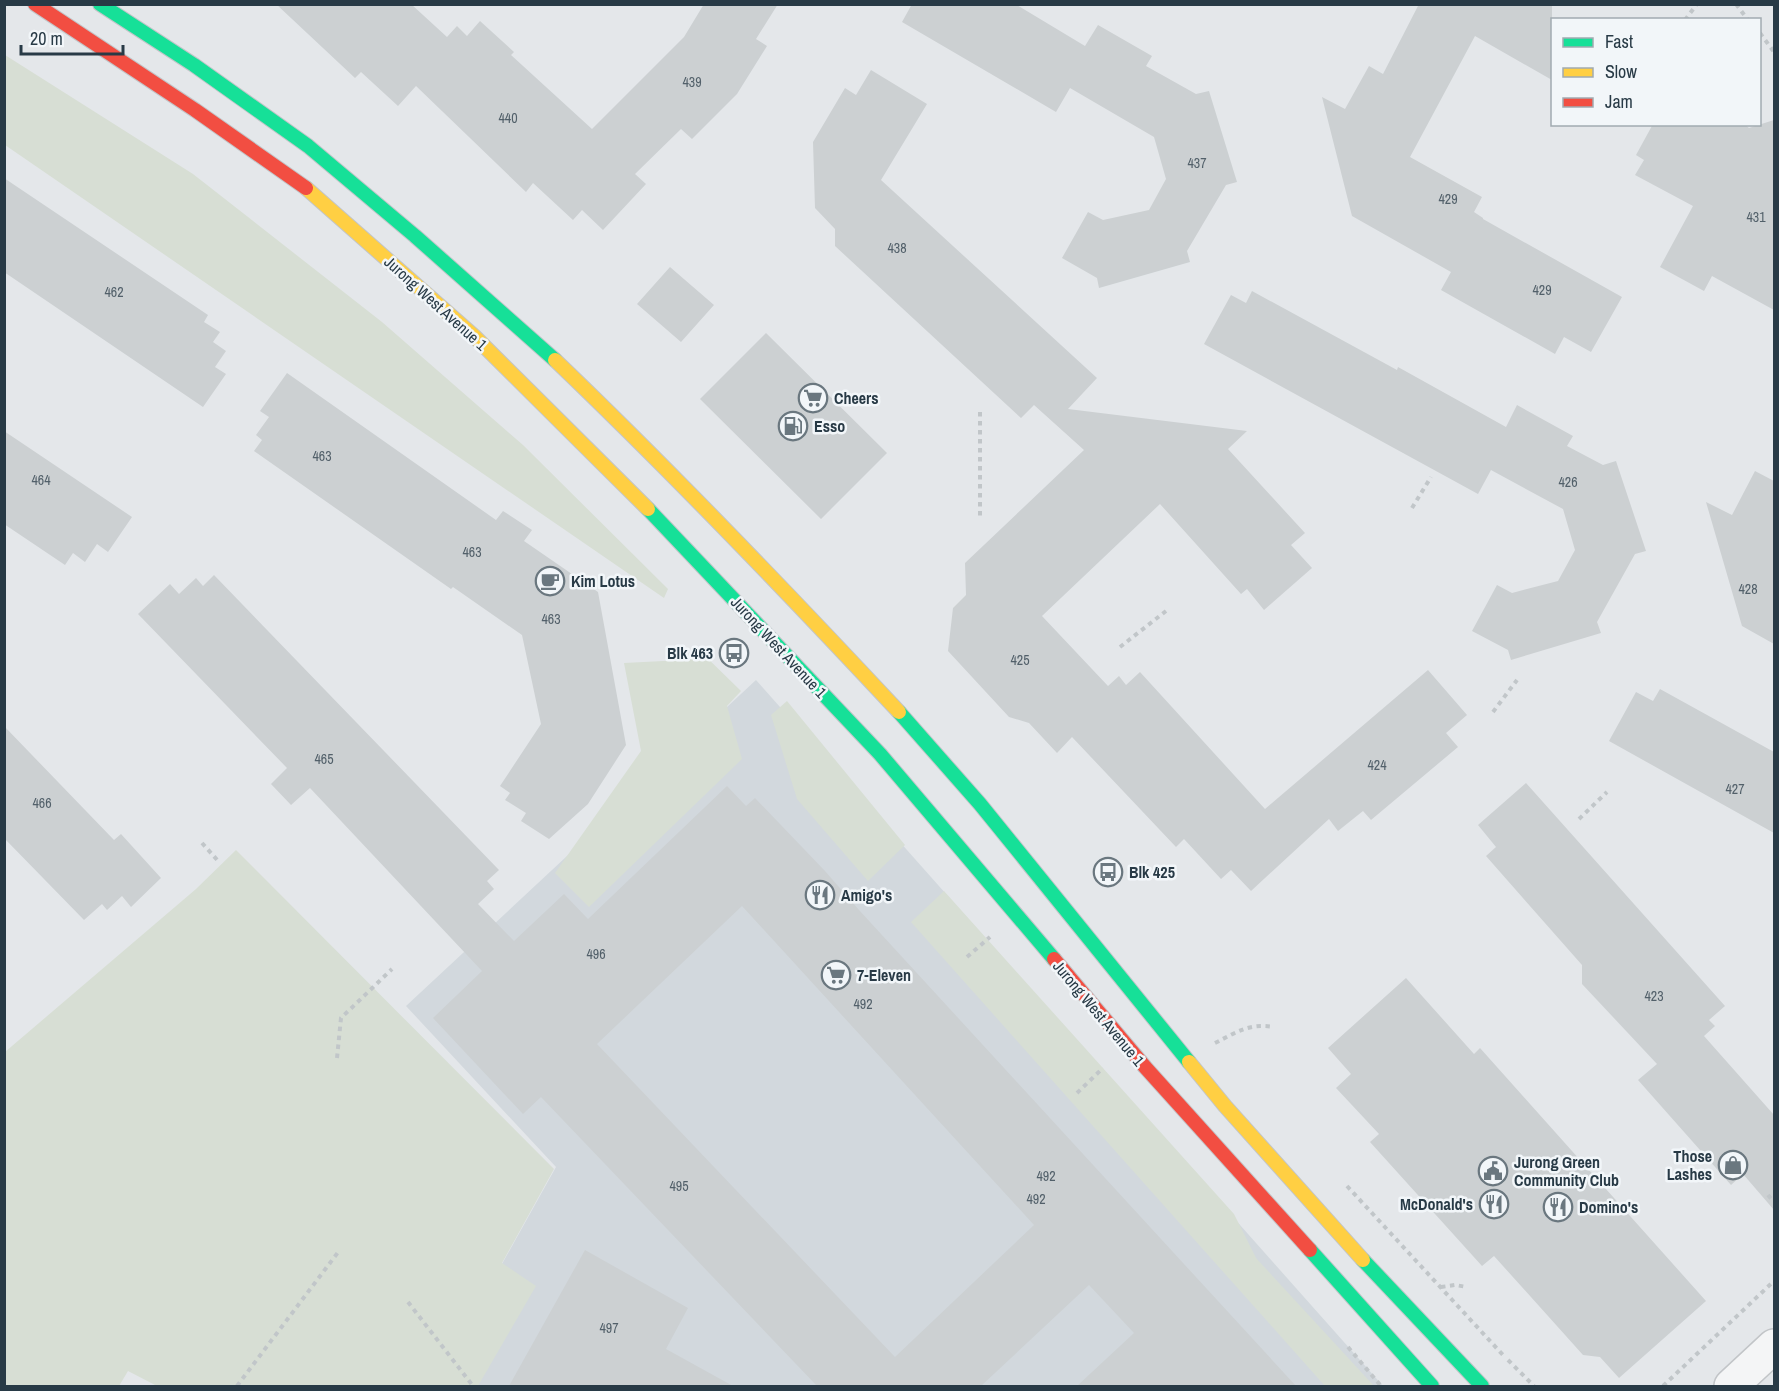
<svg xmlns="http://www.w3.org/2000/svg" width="1779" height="1391" viewBox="0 0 1779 1391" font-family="'Archivo Narrow',sans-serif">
	<rect width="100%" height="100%" fill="#e4e7ea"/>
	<path fill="#d2d8dd" d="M756,680L1383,1386H434L556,1167L406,1006Z"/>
	<path fill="#d7ded4" d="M5,55L193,174L382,322L523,445L668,589L664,598L5,145Z
		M696,647L741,691L727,706L742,759L589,907L555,873L641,751L624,663L683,660Z
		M787,701L905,845L868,881L797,799L771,715Z
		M236,850L554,1169L502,1263L536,1286L478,1386H157L128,1371L119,1386H5V1052L196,889Z
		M944,891L1234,1214L1256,1258L1374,1386H1325L911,922Z"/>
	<path fill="#ccd0d2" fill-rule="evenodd" d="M276,4H411L447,37L457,26L467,36L480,21L514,52L511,55L592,129L684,37L704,4H778L756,39L767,46L737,94L692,139L681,129L635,174L646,184L603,230L582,210L573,220L533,183L526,192L416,86L398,106L361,72L355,78Z
		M912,4H1015L1085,46L1098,25L1152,56L1146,66L1196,94L1209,91L1237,182L1226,185L1187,251L1190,262L1099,288L1097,278L1062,258L1088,212L1103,220L1149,210L1166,179L1154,137L1070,88L1056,112L902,22Z
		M1419,4H1552V80L1475,36L1410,157L1482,197L1474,212L1483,218V219L1622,297L1591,352L1564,337L1555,354L1441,290L1451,272L1352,216L1322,97L1345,109L1369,66L1383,74Z
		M871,70L927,104L881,180L1097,378L1068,409L1247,431L1228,449L1305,533L1291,545L1312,568L1264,610L1247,589L1241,594L1160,504L1042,616L1108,686L1119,676L1126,685L1140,672L1265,809L1428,670L1467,715L1446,733L1458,747L1371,820L1363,811L1338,831L1329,819L1251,891L1231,870L1221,879L1184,839L1176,847L1072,737L1057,753L1029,723L1009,717L948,651L953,608L966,595L965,563L1084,450L1034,405L1021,418L835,246V229L815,208L813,142L845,88L856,95Z
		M1774,120V310L1712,276L1704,291L1660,267L1693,206L1635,175L1644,160L1636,155L1653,124H1744L1749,128Z
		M4,178L208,315L204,322L220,332L213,342L226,351L215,367L226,374L203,407L4,272Z
		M670,267L714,305L681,342L637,304Z
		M1252,291L1397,370L1398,367L1506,427L1517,405L1573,436L1567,446L1603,465L1616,461L1646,551L1635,554L1597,622L1601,633L1511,660L1508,650L1472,631L1497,585L1512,593L1558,581L1575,550L1563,509L1491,470L1478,494L1204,344L1231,295L1246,303Z
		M766,333L887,453L821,519L700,399Z
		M287,373L496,520L503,511L532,530L524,541L598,592L626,745L588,804L549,839L521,821L526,813L505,800L510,793L500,786L541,724L522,635L453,587L451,589L254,451L262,440L256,435L269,417L260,411Z
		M4,431L132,517L108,552L97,544L85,562L73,553L65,565L4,524Z
		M1755,471L1774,481V644L1742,626L1706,502L1732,515Z
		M214,575L499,870L487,881L494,889L478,904L514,941L564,894L588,919L727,786L746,806L755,798L825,871L859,910L1296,1386H1077L1134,1333L1089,1285L981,1386H817L541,1097L523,1114L433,1018L482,971L310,788L291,805L271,784L287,768L138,614L170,584L179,594L196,578L203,586ZM742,906L1034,1225L895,1357L597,1044Z
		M1660,689L1774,752V833L1609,741L1636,692L1653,701Z
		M4,726L114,840L121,834L161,878L131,907L122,896L107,910L102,904L84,920L4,838Z
		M1526,783L1725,1006L1709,1020L1715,1026L1704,1036L1774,1115V1210L1743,1174L1731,1185L1638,1080L1657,1064L1582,984V965L1486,856L1496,847L1478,825Z
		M1406,978L1474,1054L1480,1048L1706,1301L1619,1378L1600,1357L1583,1355L1494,1256L1482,1266L1370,1142L1379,1134L1336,1088L1351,1074L1328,1048Z
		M585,1250L688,1308L666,1349L733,1386H509Z"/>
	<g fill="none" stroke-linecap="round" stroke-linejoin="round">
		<g stroke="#c2c5c8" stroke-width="36">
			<path id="street" d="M1731,1386L1774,1346"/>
		</g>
		<g stroke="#c2c5c8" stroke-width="16">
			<path id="fast" d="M100,4L194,65L308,146L415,236L555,360
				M648,509L880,754L1054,959
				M899,712L980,804L1189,1062
				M1310,1250L1432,1386
				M1363,1260L1482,1386"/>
		</g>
		<g stroke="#c2c5c8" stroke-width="16">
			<path id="slow" d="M306,188L474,336L648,509
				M555,360C674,474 787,592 899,712
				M1189,1062L1225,1106L1363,1260"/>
		</g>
		<g stroke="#c2c5c8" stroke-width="16">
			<path id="jam" d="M35,4L195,110L306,188
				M1054,959L1145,1067L1310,1250"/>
		</g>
		<path stroke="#c1c6c9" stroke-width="4" stroke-dasharray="4.5 4.5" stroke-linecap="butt" d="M1736,4L1748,20
			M1685,20L1697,4
			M1760,33L1774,52
			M980,412V518
			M1412,508L1431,477
			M1120,647L1166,611
			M1493,712L1517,680
			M1579,819L1607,792
			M202,843L219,862
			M967,957L990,937
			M1215,1043C1237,1032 1249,1023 1274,1027
			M337,1058L341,1018L392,969
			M1077,1093L1103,1068
			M1347,1186L1503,1355
			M1768,1195L1774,1202
			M1441,1287L1455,1285L1467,1287
			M408,1302L473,1386
			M1348,1347L1381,1386
			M1508,1360L1534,1386
			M237,1386L339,1251
			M1663,1386L1774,1281"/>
		<use href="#street" stroke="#f4f5f6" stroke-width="33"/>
		<use href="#fast" stroke="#16e098" stroke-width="14"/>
		<use href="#slow" stroke="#ffcf43" stroke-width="14"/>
		<use href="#jam" stroke="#f24e42" stroke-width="14"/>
	</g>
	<defs>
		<g id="supermarket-ring" transform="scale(1.5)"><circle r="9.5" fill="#f2f6f9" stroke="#6a777f" stroke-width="1.5"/><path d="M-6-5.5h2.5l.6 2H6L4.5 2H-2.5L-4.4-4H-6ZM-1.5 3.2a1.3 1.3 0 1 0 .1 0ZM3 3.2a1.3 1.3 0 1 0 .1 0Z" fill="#6a777f"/></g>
		<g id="fuel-ring" transform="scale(1.5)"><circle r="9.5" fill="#f2f6f9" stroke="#6a777f" stroke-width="1.5"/><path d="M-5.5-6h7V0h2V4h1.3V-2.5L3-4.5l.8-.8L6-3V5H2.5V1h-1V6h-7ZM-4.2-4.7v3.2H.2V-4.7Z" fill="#6a777f"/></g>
		<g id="cafe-ring" transform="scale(1.5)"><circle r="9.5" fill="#f2f6f9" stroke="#6a777f" stroke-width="1.5"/><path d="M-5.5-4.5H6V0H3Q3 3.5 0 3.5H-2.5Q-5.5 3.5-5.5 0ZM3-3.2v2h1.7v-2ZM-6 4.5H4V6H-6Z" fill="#6a777f"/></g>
		<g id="bus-ring" transform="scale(1.5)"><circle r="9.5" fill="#f2f6f9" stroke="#6a777f" stroke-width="1.5"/><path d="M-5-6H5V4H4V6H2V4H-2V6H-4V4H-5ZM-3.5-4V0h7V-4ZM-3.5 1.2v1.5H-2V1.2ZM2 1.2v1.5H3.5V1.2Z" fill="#6a777f"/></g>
		<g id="restaurant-ring" transform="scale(1.5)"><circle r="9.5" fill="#f2f6f9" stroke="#6a777f" stroke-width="1.5"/><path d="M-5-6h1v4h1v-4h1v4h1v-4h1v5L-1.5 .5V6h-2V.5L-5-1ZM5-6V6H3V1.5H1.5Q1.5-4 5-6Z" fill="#6a777f"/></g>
		<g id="shop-ring" transform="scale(1.5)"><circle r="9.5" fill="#f2f6f9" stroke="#6a777f" stroke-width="1.5"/><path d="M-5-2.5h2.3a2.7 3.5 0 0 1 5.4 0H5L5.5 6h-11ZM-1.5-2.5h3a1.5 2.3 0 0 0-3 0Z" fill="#6a777f"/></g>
		<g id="civic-ring" transform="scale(1.5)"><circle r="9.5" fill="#f2f6f9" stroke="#6a777f" stroke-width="1.5"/><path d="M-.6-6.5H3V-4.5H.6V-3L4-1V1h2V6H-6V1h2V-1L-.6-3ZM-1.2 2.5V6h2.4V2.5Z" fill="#6a777f"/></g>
	</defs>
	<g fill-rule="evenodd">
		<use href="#supermarket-ring" x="813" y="398"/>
		<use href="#fuel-ring" x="793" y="426"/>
		<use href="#cafe-ring" x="550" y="581"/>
		<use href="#bus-ring" x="734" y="653"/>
		<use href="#bus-ring" x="1108" y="872"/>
		<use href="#restaurant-ring" x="820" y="895"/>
		<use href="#supermarket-ring" x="836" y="975"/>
		<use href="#shop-ring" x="1733" y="1165"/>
		<use href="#civic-ring" x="1493" y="1171"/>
		<use href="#restaurant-ring" x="1494" y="1204"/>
		<use href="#restaurant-ring" x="1558" y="1207"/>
	</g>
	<g text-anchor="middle" stroke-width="5" stroke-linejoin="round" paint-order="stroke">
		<g font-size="14" fill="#52606a">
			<text x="692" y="87">439</text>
			<text x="508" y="123">440</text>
			<text x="1197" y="168">437</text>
			<text x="1448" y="204">429</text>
			<text x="1756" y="222">431</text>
			<text x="897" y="253">438</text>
			<text x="1542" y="295">429</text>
			<text x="114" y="297">462</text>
			<text x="322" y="461">463</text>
			<text x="41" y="485">464</text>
			<text x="1568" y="487">426</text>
			<text x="472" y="557">463</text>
			<text x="1748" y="594">428</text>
			<text x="551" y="624">463</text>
			<text x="1020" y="665">425</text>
			<text x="324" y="764">465</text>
			<text x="1377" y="770">424</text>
			<text x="1735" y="794">427</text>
			<text x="42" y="808">466</text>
			<text x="596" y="959">496</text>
			<text x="1654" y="1001">423</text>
			<text x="863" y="1009">492</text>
			<text x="1046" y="1181">492</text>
			<text x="679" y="1191">495</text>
			<text x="1036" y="1204">492</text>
			<text x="609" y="1333">497</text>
		</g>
		<g font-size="16" fill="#283a46" stroke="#f2f6f9">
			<text transform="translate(436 303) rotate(42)" y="6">Jurong West Avenue 1</text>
			<text transform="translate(779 647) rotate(47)" y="6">Jurong West Avenue 1</text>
			<text transform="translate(1099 1013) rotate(50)" y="6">Jurong West Avenue 1</text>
		</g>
		<g font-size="16" font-weight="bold" fill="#283a46" stroke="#f2f6f9" text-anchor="start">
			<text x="834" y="404">Cheers</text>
			<text x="814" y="432">Esso</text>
			<text x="571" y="587">Kim Lotus</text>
			<text x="713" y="659" text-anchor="end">Blk 463</text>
			<text x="1129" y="878">Blk 425</text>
			<text x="841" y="901">Amigo's</text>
			<text x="857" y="981">7-Eleven</text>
			<text x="1712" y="1162" text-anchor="end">Those<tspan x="1712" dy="18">Lashes</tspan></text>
			<text x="1514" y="1168">Jurong Green<tspan x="1514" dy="18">Community Club</tspan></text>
			<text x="1473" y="1210" text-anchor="end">McDonald's</text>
			<text x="1579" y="1213">Domino's</text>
		</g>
	</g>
	<rect width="1779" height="1391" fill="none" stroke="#283a46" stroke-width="12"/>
	<rect x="1551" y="18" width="210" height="108" fill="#f2f6f9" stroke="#a1abb1" stroke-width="1.5"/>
	<rect x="1563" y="38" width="30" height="9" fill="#16e098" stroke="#a1abb1" stroke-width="1.5"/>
	<text x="1605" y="48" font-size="18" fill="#283a46">Fast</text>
	<rect x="1563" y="68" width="30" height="9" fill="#ffcf43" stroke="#a1abb1" stroke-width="1.5"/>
	<text x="1605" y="78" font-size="18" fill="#283a46">Slow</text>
	<rect x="1563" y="98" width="30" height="9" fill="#f24e42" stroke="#a1abb1" stroke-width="1.5"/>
	<text x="1605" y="108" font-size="18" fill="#283a46">Jam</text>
	<path d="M21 45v9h102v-9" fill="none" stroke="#283a46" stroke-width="3"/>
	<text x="30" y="45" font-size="18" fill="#283a46" stroke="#f2f6f9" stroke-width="4.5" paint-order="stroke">20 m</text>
</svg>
